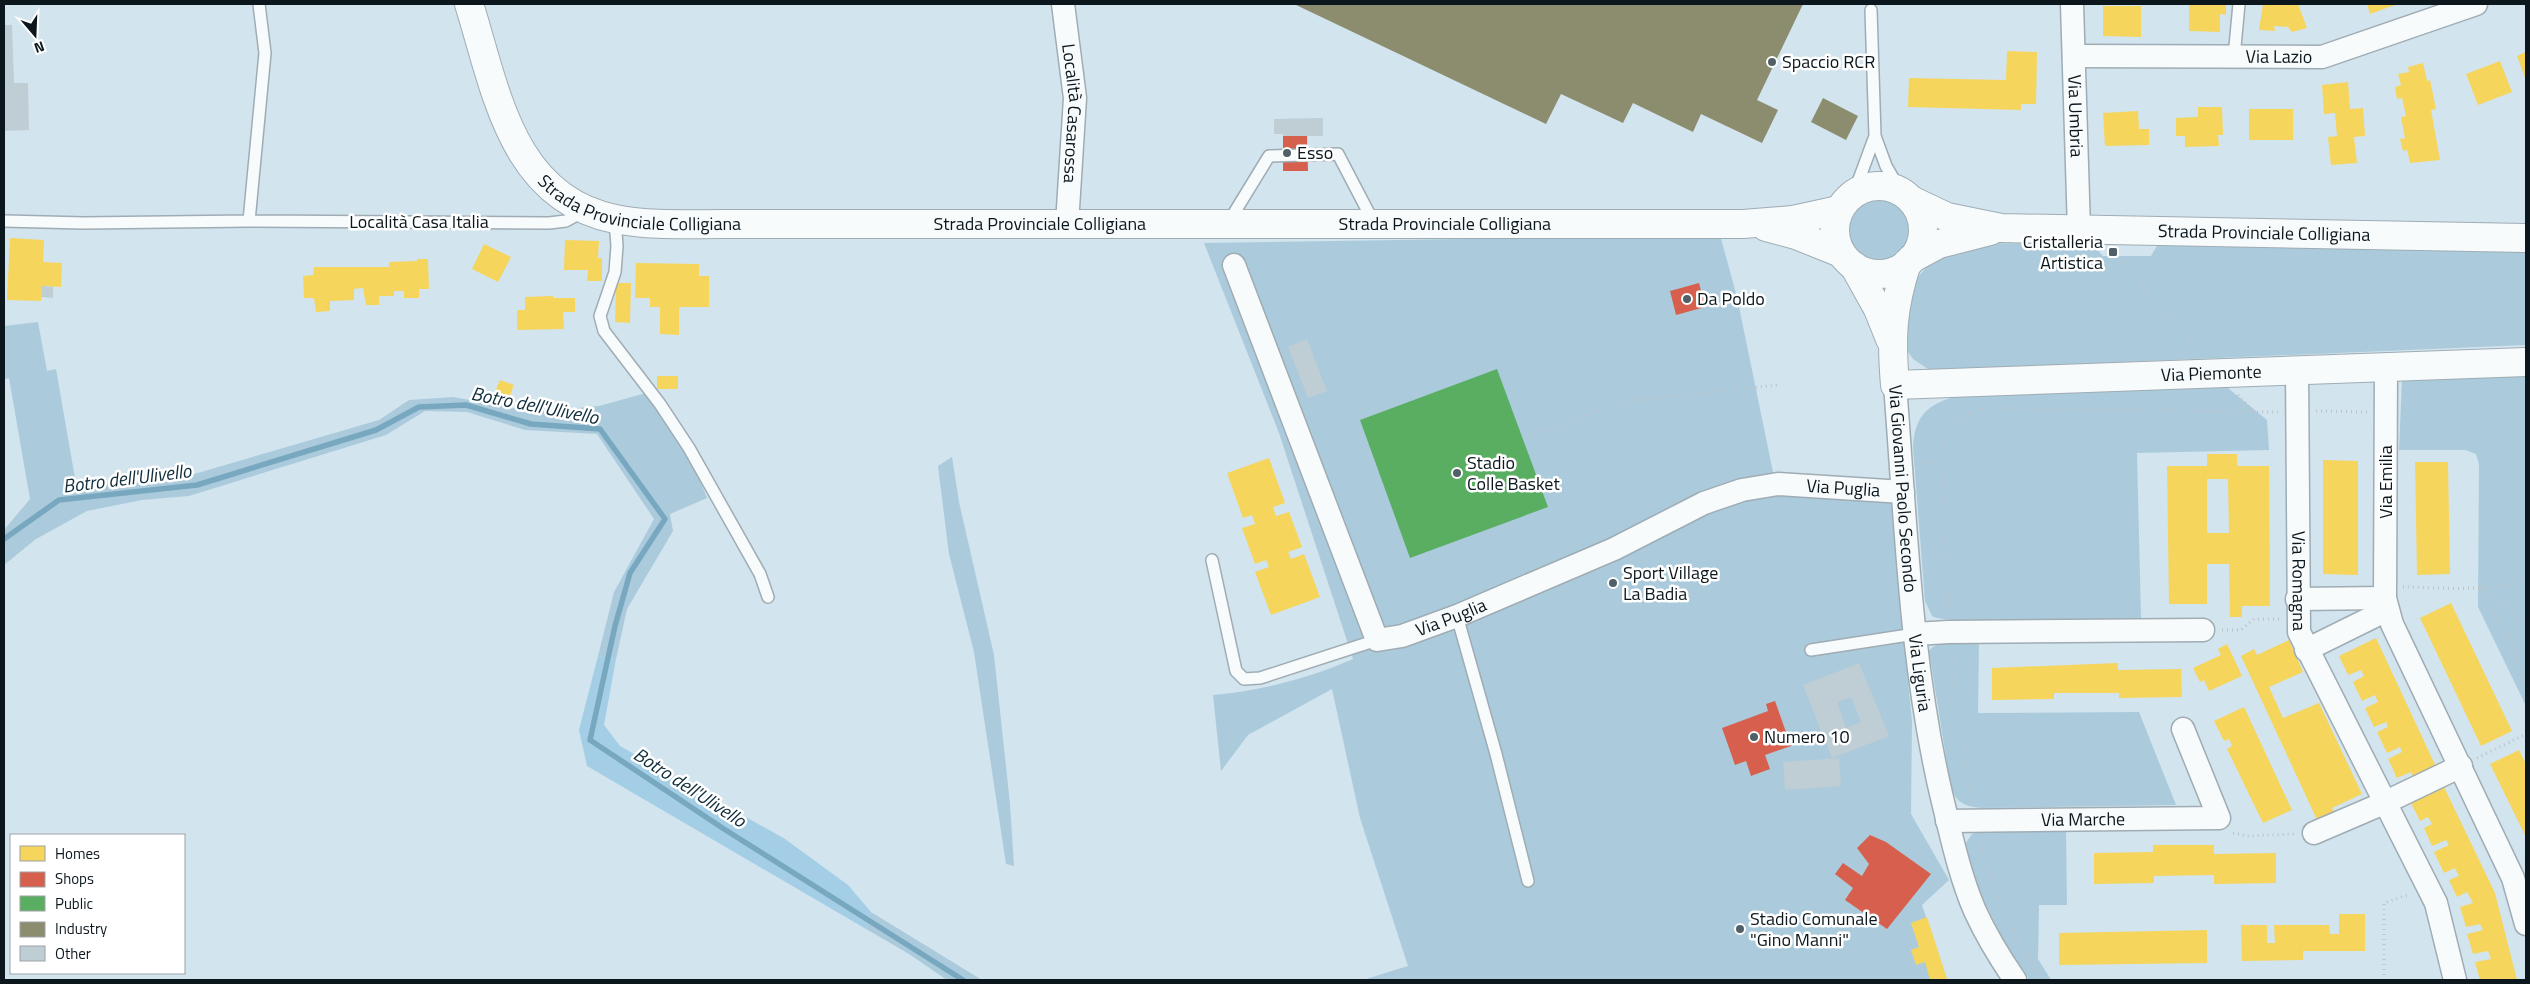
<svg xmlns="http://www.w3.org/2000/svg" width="2530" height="984" viewBox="0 0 2530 984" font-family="'Titillium Web',sans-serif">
	<rect width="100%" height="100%" fill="#d2e4ee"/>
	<path fill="#abcbdc" d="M1845 230a32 32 0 1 1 64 0a32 32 0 1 1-64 0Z
		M1720,235L1737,297L1773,472L1889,480L1912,722L1911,814L1949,880L1922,905L1947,979L1363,980L1408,966L1360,818L1332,689L1248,735L1221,771L1213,695C1261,691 1309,678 1353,659L1279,433L1204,243Z
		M2161,239L2526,249V345L1961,369H1928L1913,359L1908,352L1905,342V306L1917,278L1930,263L1972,243L2092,244L2103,256H2151Z
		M38,322L47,371L56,369L76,484L167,482L379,420L409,400L453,397L525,410L546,411L599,406L646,393L697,473L707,498L670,514L673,531L627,609L616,659L598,656L614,592L654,519L597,434L525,430L467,412L425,411L386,435L189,496L142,500L87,511L36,539L4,565V530L30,499L9,378L4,379V326Z
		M2526,376V706L2478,607L2479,464L2476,454L2465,450H2399L2402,380Z
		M2223,384L2267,420L2269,450L2137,453L2141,618C2113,619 1944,626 1932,616L1925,601L1913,447C1915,413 1930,403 1961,395Z
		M952,457L959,502L994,655L1010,804L1014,866L1006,864L974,652L949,554L938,466Z
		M1979,642L1978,713L2139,712L2176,805L1981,808C1962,806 1954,801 1950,782L1929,651C1939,637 1964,642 1979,642Z
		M2066,829L2067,905H2039L2038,959L2051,980H2029L2002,937L1981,895L1965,844L1972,834L1981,830Z
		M871,912L982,980H947L909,954L866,929Z"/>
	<path fill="#a4cee5" d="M598,656L616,659L604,725L620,746L785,839L848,885L871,912L866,929L587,766L579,730Z"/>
	<path fill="#f6d55c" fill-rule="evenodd" d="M2189,4H2226V15L2220,14V32L2189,31Z
		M2263,4H2298L2307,28L2292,32L2288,27L2274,26L2275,31L2259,30Z
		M2367,4H2398L2370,14Z
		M2103,6H2141V37L2103,36Z
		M2007,51L2037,52L2036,104H2021V110L1908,107L1909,78L2006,80Z
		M2526,52V80L2517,56Z
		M2500,61L2512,92L2478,105L2466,74Z
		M2423,63L2427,81L2430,80L2436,109L2431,110L2440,160L2410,163L2407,150L2403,151L2400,139L2405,138L2401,117L2406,116L2402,98L2397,99L2395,87L2401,85L2398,74L2409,72L2408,67Z
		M2348,82L2350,109L2363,108L2365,136L2354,137L2357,163L2331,165L2328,137L2337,136L2335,113L2324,114L2322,85Z
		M2198,107H2222L2223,135H2218L2219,146L2185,147V136H2176V118L2198,117Z
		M2249,109H2293V140H2249Z
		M2138,111L2139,129H2149V145L2105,146L2103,113Z
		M10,238L44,240L43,262L62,263L61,287L42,286L41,301L7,300Z
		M565,240L599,241L598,258H602V281H587L588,270H564Z
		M484,244L511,257L498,282L472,269Z
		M417,259H428L429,289H419V298H404V291H394V296H379V305H366L363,288L354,289V300L330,301V311L316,312L314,298H304L303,276L313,275L314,267H389V262L417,261Z
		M636,263L699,264V276H709V307H679V335L660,334V307H650V298H635Z
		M616,283H631L630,323L615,322Z
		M553,296V298H575V312H563L564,329L517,330V310H525V297Z
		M657,376H678V389H657Z
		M500,380L514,385L507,403L493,397Z
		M2207,454H2237V466H2269L2270,606H2242V617H2230L2229,564H2207V604H2169L2167,466H2207ZM2207,479H2228L2229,533H2207Z
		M1269,458L1285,503L1273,507L1276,516L1289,512L1302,547L1288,552L1291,559L1304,554L1320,597L1271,615L1255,572L1269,567L1266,560L1255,564L1242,528L1255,524L1252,515L1243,518L1227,473Z
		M2323,460L2358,461V575L2323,574Z
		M2415,462H2448L2450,574L2417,575Z
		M2451,603L2512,731L2481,746L2420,618Z
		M2376,638L2437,769L2414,779L2411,772L2397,778L2388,759L2402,752L2400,747L2387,753L2377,732L2388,727L2386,722L2374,727L2365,708L2378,702L2375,695L2362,701L2353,682L2364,676L2361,670L2348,675L2339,656Z
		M2289,640L2303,672L2269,687L2283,718L2319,703L2362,794L2332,808L2335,814L2318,822L2241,656L2254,649L2257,655Z
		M2227,644L2242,676L2209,691L2204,680L2200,682L2193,668L2221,655L2218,649Z
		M2118,663V670L2181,669L2182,697L2119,698V693H2054V699L1992,700V668Z
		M2244,707L2292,810L2263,823L2227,749L2232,746L2229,739L2224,741L2214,721Z
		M2519,750L2526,764V837L2490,764Z
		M2444,787L2495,893L2517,980H2480L2475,962L2491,959L2488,951L2473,954L2467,934L2483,930L2480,924L2466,927L2460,907L2473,903L2467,892L2457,897L2449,880L2459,876L2455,868L2444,873L2434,852L2449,845L2446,840L2432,846L2424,828L2432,824L2428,817L2420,821L2410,801Z
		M2153,845H2214V854L2276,853V883L2214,884V875L2154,876V883L2094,884V853L2153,852Z
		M2339,914H2365V951H2303V960L2242,961L2241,925H2267V943H2275L2274,925H2329L2330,934H2339Z
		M1927,917L1947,979L1945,980H1930L1925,962L1916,965L1911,950L1919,947L1911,923Z
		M2207,930V963L2059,965V933Z"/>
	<path fill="#d6604d" d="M1283,136H1307L1308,171H1283Z
		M1699,283L1705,307L1676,315L1670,291Z
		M1775,701L1791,746L1765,755L1770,769L1751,776L1746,761L1735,765L1722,728L1768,711L1766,704Z
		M1870,835L1886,842L1931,874L1887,929L1845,900L1853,888L1835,874L1843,863L1862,876L1869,864L1857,848Z"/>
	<path fill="#5aae61" d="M1497,369L1548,507L1410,558L1360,420Z"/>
	<path fill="#8c8c6e" d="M1294,4H1803L1757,100L1778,110L1762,143L1701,114L1693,132L1633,103L1623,123L1561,94L1546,124Z
		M1823,98L1858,116L1846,140L1811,122Z"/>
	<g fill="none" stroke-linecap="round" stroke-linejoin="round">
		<path stroke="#78a8c0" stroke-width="5.5" d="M4,539L59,500L197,485L376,430L419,407L466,405L531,424L600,429L665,519L630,573L615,626L590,740L724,829L963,980"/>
	</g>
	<path fill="#bfcdd4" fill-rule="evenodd" d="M4,25H12L14,83H28L29,130L4,131Z
		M1323,118V136H1283V134H1274V119Z
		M42,286L53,287V298L41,297Z
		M1307,339L1327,391L1308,398L1288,347Z
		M1859,663L1889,736L1832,758L1803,685ZM1851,697L1861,722L1846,728L1837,702Z
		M1839,758L1841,786L1785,790L1783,762Z"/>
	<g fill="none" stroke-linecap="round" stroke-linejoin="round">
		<g stroke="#9facb4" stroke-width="14">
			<path id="service" d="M1871,10L1875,136L1886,166L1901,192
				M2234,57L2239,4
				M1854,193L1875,136
				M615,220L617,246L615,272L600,316L604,331L660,404L689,448L760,574L768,597
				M4,221L84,223L249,221L549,223L566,221L584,211
				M249,221L265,53L259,4
				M1228,223L1269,156L1338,154L1374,223
				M1212,560L1236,671L1244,679L1260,678L1377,640
				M1457,616L1496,754L1528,881
				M1811,650L1915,634"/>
		</g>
		<g stroke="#9facb4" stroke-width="25">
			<g id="minor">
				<path id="s1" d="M1063,4L1075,98L1067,224"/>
				<path id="s2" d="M2072,4L2079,230"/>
				<path id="s3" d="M2074,56L2322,57L2476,4"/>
				<path id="s4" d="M1234,265L1377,640L1402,636L1457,616L1614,549L1704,503L1742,490L1778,484L1903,492"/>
				<path d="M2386,367L2385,598L2392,624L2513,878L2526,924"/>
				<path id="s5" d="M2297,370L2299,632L2436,903L2455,980"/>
				<path id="s6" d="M1895,385C1906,524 1910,666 1943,802C1952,839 1960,876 1975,911C1986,935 2000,958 2015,980"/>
				<path d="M2297,599L2385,598"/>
				<path d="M1915,634L1948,632L2203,630"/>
				<path d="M2306,650L2387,610"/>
				<path id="s7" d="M1947,821L2219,818L2183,729"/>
				<path d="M2314,833L2384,803L2461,766"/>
			</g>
		</g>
		<g stroke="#9facb4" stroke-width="30">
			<g id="tertiary">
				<path id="s8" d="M1907,263C1892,309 1891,337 1895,385L2526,362"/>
				<path d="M1854,266L1878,309L1890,339"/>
			</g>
		</g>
		<g stroke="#9facb4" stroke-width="30">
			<g id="secondary">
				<path id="s9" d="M469,4C496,90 511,198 615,219C650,226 686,224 721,224H1743L1793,220L1839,210"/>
				<circle cx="1879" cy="230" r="44"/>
				<path id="s10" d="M1911,200L1947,217L2001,228L2526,238"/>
				<path d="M1766,227L1796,235L1841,253"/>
				<path d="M1911,259L1939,244L1990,231"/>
			</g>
		</g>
		<path stroke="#bdc3c7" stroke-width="3" stroke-dasharray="1 4" stroke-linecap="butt" d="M2112,252L2199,351
			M2238,395L2254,412
			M2316,411L2367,412
			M1523,438L1627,401L1778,385
			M1919,463H1942
			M2403,587C2443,587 2490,594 2526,577
			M2481,587L2484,599L2510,639L2526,685
			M2482,588L2526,624
			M1948,613L1942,450C1945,424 1965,410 1989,408L2278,412
			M2222,630H2241L2254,619H2279
			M1951,652L1971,802
			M2477,758L2526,734
			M2233,833L2247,836L2296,834
			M1978,840C1993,889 2015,936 2042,980
			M2384,980V903L2410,894"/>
		<use href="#service" stroke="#f8fbfc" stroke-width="11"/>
		<use href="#minor" stroke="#f8fbfc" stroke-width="22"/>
		<use href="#tertiary" stroke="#f8fbfc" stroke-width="28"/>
		<use href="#secondary" stroke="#f8fbfc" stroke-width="28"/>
	</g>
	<g fill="#515f66" stroke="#fff" stroke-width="2">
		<circle cx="1772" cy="62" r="5"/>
		<circle cx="1287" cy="153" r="5"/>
		<rect x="2108" y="247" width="10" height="10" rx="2.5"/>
		<circle cx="1687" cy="299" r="5"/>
		<circle cx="1457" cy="473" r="5"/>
		<circle cx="1613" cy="583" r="5"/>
		<circle cx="1754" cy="737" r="5"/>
		<circle cx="1740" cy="929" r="5"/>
	</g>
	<g text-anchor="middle" stroke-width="5" stroke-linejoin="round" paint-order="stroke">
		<g font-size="18" fill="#0b171d" stroke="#fff">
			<text dy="6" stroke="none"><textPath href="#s3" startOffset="205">Via Lazio</textPath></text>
			<text dy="6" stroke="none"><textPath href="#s1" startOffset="110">Località Casarossa</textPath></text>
			<text dy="6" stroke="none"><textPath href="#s2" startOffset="112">Via Umbria</textPath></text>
			<text dy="6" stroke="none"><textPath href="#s9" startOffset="296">Strada Provinciale Colligiana</textPath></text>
			<text x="419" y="228">Località Casa Italia</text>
			<text dy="6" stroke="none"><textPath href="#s9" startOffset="1106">Strada Provinciale Colligiana</textPath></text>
			<text dy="6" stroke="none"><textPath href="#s9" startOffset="701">Strada Provinciale Colligiana</textPath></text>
			<text dy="6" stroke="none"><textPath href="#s10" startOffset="358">Strada Provinciale Colligiana</textPath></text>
			<text dy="6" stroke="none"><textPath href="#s8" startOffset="440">Via Piemonte</textPath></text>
			<text transform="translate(2386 482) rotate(-90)" y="6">Via Emilia</text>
			<text dy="6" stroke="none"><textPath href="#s4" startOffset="899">Via Puglia</textPath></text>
			<text dy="6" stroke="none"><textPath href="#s6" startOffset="104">Via Giovanni Paolo Secondo</textPath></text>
			<text dy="6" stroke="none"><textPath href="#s5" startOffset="211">Via Romagna</textPath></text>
			<text dy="6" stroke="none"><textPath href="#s4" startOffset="479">Via Puglia</textPath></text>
			<text dy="6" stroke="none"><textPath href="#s6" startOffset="289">Via Liguria</textPath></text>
			<text dy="6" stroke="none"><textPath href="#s7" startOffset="136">Via Marche</textPath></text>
		</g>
		<g font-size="18" fill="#0b171d" stroke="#fff" text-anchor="start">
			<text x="1782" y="68">Spaccio RCR</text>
			<text x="1297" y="159">Esso</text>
			<text x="2103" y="248" text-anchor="end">Cristalleria<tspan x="2103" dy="21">Artistica</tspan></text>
			<text x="1697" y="305">Da Poldo</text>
			<text x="1467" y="469">Stadio<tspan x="1467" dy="21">Colle Basket</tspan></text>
			<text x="1623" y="579">Sport Village<tspan x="1623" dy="21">La Badia</tspan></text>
			<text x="1764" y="743">Numero 10</text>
			<text x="1750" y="925">Stadio Comunale<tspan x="1750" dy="21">"Gino Manni"</tspan></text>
		</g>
		<g font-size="19" font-style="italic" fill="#0f2c3b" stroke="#fff">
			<text transform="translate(535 405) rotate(11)" y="7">Botro dell'Ulivello</text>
			<text transform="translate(127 478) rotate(-7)" y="7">Botro dell'Ulivello</text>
			<text transform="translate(690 787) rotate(33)" y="7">Botro dell'Ulivello</text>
		</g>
	</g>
	<rect width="2530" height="984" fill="none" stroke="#0b171d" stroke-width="10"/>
	<rect x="10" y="834" width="175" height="140" fill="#ffffff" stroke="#9da2a5"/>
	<rect x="20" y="846" width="25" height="15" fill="#f6d55c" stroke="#9da2a5"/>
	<text x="55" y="859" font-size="15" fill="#0b171d">Homes</text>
	<rect x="20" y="872" width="25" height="15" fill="#d6604d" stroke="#9da2a5"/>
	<text x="55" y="884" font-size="15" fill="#0b171d">Shops</text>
	<rect x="20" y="896" width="25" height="15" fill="#5aae61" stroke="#9da2a5"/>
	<text x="55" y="909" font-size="15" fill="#0b171d">Public</text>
	<rect x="20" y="922" width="25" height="15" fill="#8c8c6e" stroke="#9da2a5"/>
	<text x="55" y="934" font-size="15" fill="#0b171d">Industry</text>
	<rect x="20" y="946" width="25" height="15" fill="#bfcdd4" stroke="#9da2a5"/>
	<text x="55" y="959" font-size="15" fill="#0b171d">Other</text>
	<g transform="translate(35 35) rotate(161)" stroke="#ffffff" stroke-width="4" paint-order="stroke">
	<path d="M0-4L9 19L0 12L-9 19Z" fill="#0b171d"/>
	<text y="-8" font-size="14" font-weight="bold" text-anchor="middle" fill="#0b171d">N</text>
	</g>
</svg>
